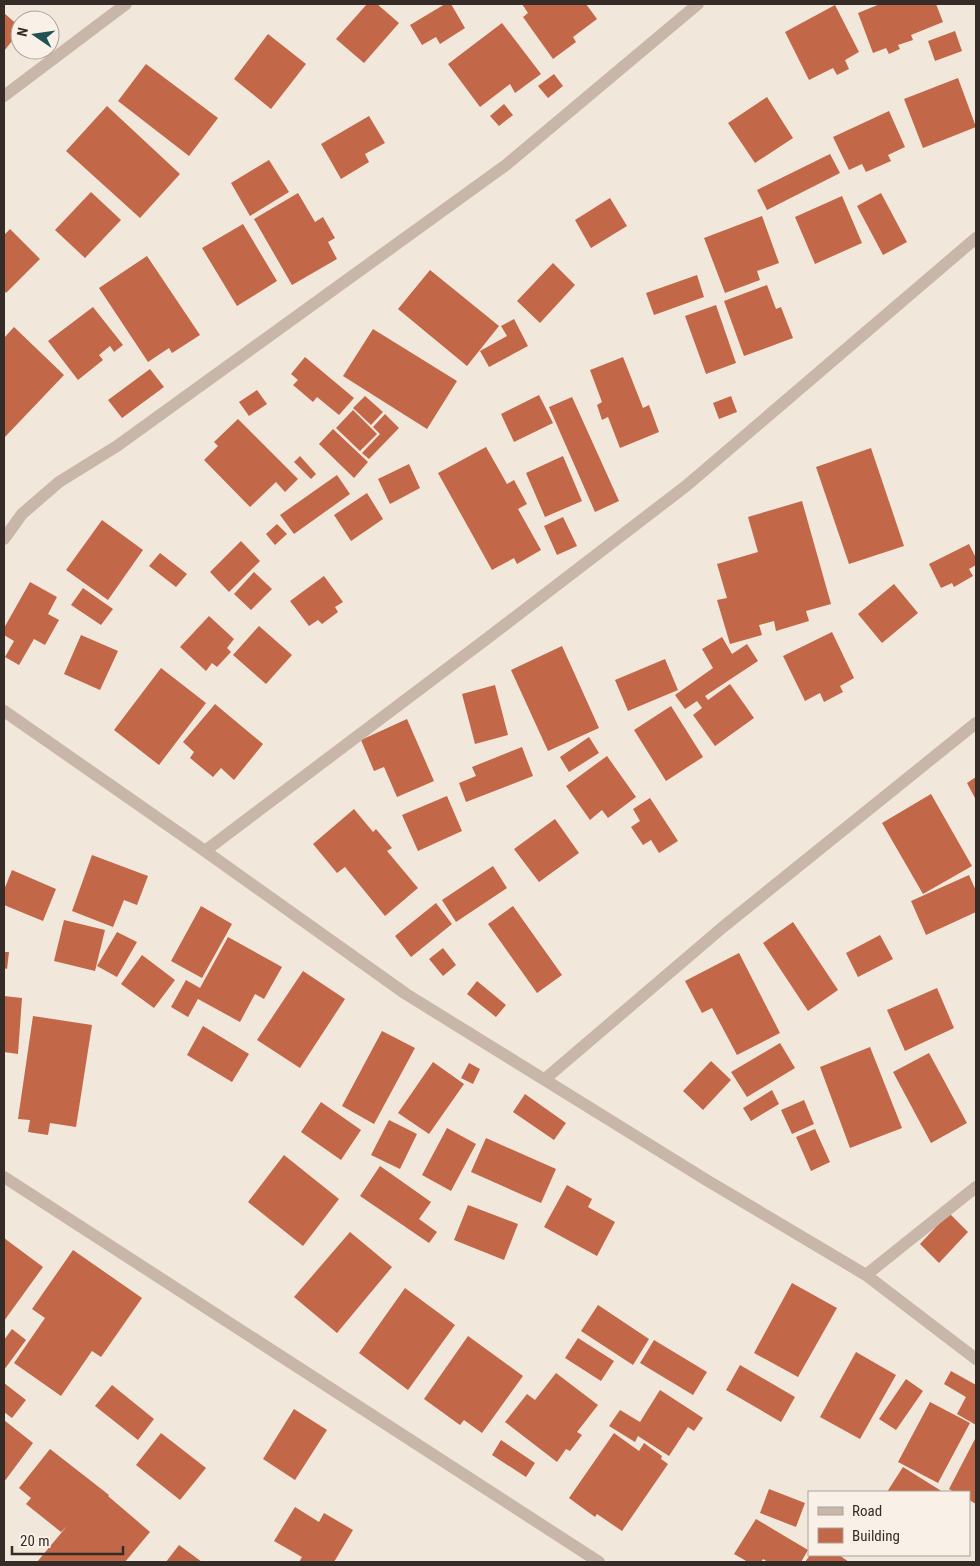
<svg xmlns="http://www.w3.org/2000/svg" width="980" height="1566" viewBox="0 0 980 1566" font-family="'Roboto Condensed',sans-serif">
	<rect width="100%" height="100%" fill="#f1e7db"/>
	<path fill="#c26748" d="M367,4H377L399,23L364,63L336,39Z
		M445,4H451L465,28L440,44L436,37L422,45L410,25Z
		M522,4H586L597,19L573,37L576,42L553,59L523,17L528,13Z
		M880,4H936L943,22L911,35L913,40L898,45L900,49L889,54L886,48L873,53L858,13Z
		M835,5L859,52L845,60L849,69L837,75L833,68L809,80L785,32Z
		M4,13L20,27V31L4,51Z
		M502,23L541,74L515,93L510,84L480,107L448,64Z
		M955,31L962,51L935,61L928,41Z
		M268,34L306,64L271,109L234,79Z
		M146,64L218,118L189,156L118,101Z
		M554,74L563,86L548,98L538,86Z
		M958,78L976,127L923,148L904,99Z
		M767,97L793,138L755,163L728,123Z
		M504,104L513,115L499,126L490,116Z
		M107,106L180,174L140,218L66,151Z
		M889,111L905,147L888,155L891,161L866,172L862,164L849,170L833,137Z
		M369,116L385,143L365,154L369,162L341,179L321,144Z
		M830,154L840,173L767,210L757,190Z
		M269,160L289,192L250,216L231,183Z
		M91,192L121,220L85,258L55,230Z
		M298,193L315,222L323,217L335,238L328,242L337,259L292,285L254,219Z
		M881,193L907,242L883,255L857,206Z
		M842,196L862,243L815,264L795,217Z
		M610,198L627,226L591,248L575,220Z
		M762,216L779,263L757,271L760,280L725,293L704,238Z
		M243,224L277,281L237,306L202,248Z
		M10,229L40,259L6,293L4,290V235Z
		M147,256L200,335L172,353L169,348L148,362L99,288Z
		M553,263L575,285L540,323L517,301Z
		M430,270L499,326L467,366L398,309Z
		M697,275L704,297L654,315L646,293Z
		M767,285L776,309L781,307L793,338L744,356L724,301Z
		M716,305L736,363L706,374L685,316Z
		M93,307L123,345L114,352L110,346L99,355L103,360L78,380L48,341Z
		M514,319L528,346L489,367L480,351L507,336L501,326Z
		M14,327L64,375L4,438V338Z
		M373,329L457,381L427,429L343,376Z
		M305,357L354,398L339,415L317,397L313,402L293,385L298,380L291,374Z
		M623,357L643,408L649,405L659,432L620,448L608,417L602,420L597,405L602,402L590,370Z
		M150,369L164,387L122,418L108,400Z
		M257,390L267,404L249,416L239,402Z
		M539,395L553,423L514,442L501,414Z
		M365,396L383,412L371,425L353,408Z
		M731,396L737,412L719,419L713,403Z
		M572,397L619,501L595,512L549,407Z
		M353,410L377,434L360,451L336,428Z
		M385,414L399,428L369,459L362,453L380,434L373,427Z
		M238,419L298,479L285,492L276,482L250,507L204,460L218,446L214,442Z
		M333,429L368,462L354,478L319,444Z
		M486,447L507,484L514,480L527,504L518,509L541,550L517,564L514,558L492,570L438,473Z
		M871,448L904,546L849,564L816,467Z
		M300,456L316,474L311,479L294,462Z
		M563,456L582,501L545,517L526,473Z
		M409,464L420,488L390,504L378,479Z
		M337,475L350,494L294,534L280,515Z
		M367,493L383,519L351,541L334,515Z
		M802,501L831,604L806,611L809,621L776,631L774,621L759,625L762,635L730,644L717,600L727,598L717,564L758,552L748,517Z
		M563,517L577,546L557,555L544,526Z
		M102,520L143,550L108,600L66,570Z
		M277,524L287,534L275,545L266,534Z
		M241,541L260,561L229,592L210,572Z
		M969,544L976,558V565L969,569L973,576L954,587L952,583L941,588L929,564Z
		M160,553L187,574L176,587L149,566Z
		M254,572L272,589L251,610L234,594Z
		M324,576L343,602L335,607L338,612L322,624L318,620L309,626L290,601Z
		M30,582L57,597L48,614L59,620L45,645L34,639L19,665L5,657L14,641L4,635V628Z
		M894,584L918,613L882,643L858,614Z
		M83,588L113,609L101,625L71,605Z
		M209,616L234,639L227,648L231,652L217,667L212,663L206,671L180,647Z
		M259,626L292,655L266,684L233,655Z
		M832,632L854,678L840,686L843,692L824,702L820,693L805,701L783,656Z
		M81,635L118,651L100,690L64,674Z
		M722,637L732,654L747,644L758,661L705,696L708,700L730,684L754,718L715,746L693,715L702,708L697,701L685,709L675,695L713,668L702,649Z
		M562,646L599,728L548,751L511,670Z
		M665,659L678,690L628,711L615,680Z
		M161,668L206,703L159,765L114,730Z
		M495,685L508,735L475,744L462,694Z
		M215,704L263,744L234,780L221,768L213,777L190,758L194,752L183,742Z
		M671,706L703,757L666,781L634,730Z
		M407,719L434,781L397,797L384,767L374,771L361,740Z
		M589,737L599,753L569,772L560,757Z
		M522,747L533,776L466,802L459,783L476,776L472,767Z
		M607,756L636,797L608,818L602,810L590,820L566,786Z
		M976,777V800L967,783Z
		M931,794L972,866L923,894L882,823Z
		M447,796L462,831L418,851L402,815Z
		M650,798L678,841L659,853L651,840L643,845L631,827L640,821L633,809Z
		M354,809L373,832L376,829L392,848L387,851L418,888L385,916L345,867L337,873L313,844Z
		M555,819L579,853L539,882L514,849Z
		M92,855L148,876L137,905L124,900L113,927L72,911Z
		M493,866L507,888L456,922L442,900Z
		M12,870L56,889L43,921L4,905V890Z
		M969,875L976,891V912L926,935L911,901Z
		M436,903L452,924L411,957L395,936Z
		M201,906L232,924L202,978L171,961Z
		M513,906L562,975L537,993L488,924Z
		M64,920L105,930L95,971L54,961Z
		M793,922L838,990L808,1011L763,943Z
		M117,932L137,942L117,977L97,966Z
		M880,935L893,959L858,977L846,953Z
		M228,937L282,967L264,999L255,994L240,1022L198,999L188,1017L171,1007L186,980L200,988Z
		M443,948L456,965L443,976L429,959Z
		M4,952H9L7,969L4,968Z
		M739,953L780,1033L737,1055L712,1008L702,1013L685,981Z
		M142,955L175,980L154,1008L121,984Z
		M303,971L345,999L300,1068L257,1040Z
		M477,981L506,1005L496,1017L467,994Z
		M937,988L954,1028L905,1051L887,1010Z
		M4,996L22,998L18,1054L4,1052Z
		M33,1016L92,1025L76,1127L50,1123L48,1135L28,1132L30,1120L18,1119Z
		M203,1026L249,1054L232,1082L187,1055Z
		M382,1031L415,1048L374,1124L342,1106Z
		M780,1043L795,1068L747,1097L731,1072Z
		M870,1047L902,1128L850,1148L820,1067Z
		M929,1053L967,1123L931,1143L893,1072Z
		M711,1061L731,1080L703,1110L683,1091Z
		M433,1062L464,1084L429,1134L398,1113Z
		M469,1063L480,1069L473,1084L461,1078Z
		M772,1090L779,1104L751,1121L743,1108Z
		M525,1094L566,1123L554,1140L513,1112Z
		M804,1100L814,1124L792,1134L781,1110Z
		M321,1102L361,1130L341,1160L301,1132Z
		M389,1120L417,1134L400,1169L371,1155Z
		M447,1128L476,1144L451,1191L422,1175Z
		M815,1129L830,1162L811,1171L796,1137Z
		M486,1138L556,1169L541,1203L471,1172Z
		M284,1155L339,1199L303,1246L248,1202Z
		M380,1166L431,1202L419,1219L437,1232L429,1243L360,1196Z
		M567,1185L592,1199L588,1207L615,1222L597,1256L544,1227Z
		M468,1205L518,1224L504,1260L454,1240Z
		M949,1213L968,1232L939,1263L920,1244Z
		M350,1232L392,1267L337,1333L294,1297Z
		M4,1238L43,1267L4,1321Z
		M73,1250L142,1298L101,1357L92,1351L61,1396L14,1363L45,1318L32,1309Z
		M792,1283L837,1308L798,1377L754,1353Z
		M405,1288L455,1325L408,1390L359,1353Z
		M598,1305L649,1339L633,1365L581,1331Z
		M12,1329L26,1340L4,1370V1340Z
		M468,1336L523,1376L482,1433L464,1420L460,1425L424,1399Z
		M578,1338L614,1361L601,1381L565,1358Z
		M654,1340L707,1372L693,1395L640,1363Z
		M856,1352L896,1375L860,1439L820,1417Z
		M740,1365L795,1397L781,1422L726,1390Z
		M951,1371L976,1385V1425L957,1414L966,1397L944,1384Z
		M556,1373L598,1405L577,1432L582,1435L570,1451L566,1449L557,1462L505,1422L527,1394L535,1400Z
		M906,1379L923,1391L896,1430L879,1419Z
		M4,1383L26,1400L12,1418L4,1412Z
		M112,1385L154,1419L138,1440L95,1406Z
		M660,1390L703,1418L694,1431L688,1427L669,1456L638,1436L635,1442L609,1426L620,1410L640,1422Z
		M930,1402L970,1423L938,1483L898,1462Z
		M294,1409L327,1430L295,1480L263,1459Z
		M4,1420L33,1443L4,1482Z
		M161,1433L206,1468L180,1500L136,1465Z
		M614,1433L639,1451L644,1443L662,1456L661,1459L668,1464L622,1531L597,1514L595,1517L569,1498Z
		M976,1437V1504L969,1500V1492H954L949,1489Z
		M501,1440L535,1463L526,1477L492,1455Z
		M50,1449L109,1495L108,1496L150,1532L125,1562H37L67,1526L61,1532L26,1504L31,1498L19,1488Z
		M903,1467L943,1492H887Z
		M769,1489L805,1503L796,1527L760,1513Z
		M295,1507L319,1522L324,1513L353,1530L334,1562H299L302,1557L274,1541Z
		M756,1519L808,1550L801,1562H768L763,1559L761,1562H748L734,1554Z
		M179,1545L202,1562H166Z
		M810,1555H839L849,1562H805Z"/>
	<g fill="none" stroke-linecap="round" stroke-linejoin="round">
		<path stroke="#c8b7a8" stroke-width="12" d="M4,96L126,4
			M4,539L22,514L59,482L117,446L506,165L698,4
			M4,711L205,851L406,994L708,1181L866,1275L976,1359
			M205,851L489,637L686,486L976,238
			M545,1079L723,927L976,723
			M4,1177L599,1562
			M866,1275L976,1187"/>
	</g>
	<rect width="980" height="1566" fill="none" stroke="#352c28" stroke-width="10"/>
	<rect x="808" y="1491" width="162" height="65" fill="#f9f1e7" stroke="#aba29b"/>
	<rect x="818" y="1507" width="25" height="8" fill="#c8b7a8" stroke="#aba29b"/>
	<text x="852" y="1516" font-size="15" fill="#352c28">Road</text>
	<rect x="818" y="1528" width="25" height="15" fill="#c26748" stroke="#aba29b"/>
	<text x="852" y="1541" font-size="15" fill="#352c28">Building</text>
	<g transform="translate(35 35) rotate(283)"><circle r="24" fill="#f9f1e7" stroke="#aba29b"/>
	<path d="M0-4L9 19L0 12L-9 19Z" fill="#1f5155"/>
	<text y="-8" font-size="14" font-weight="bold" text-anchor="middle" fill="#352c28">N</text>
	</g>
	<path d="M12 1546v8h111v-8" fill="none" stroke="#352c28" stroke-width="2.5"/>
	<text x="20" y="1546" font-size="15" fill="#352c28" stroke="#f9f1e7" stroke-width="4" paint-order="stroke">20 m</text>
</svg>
